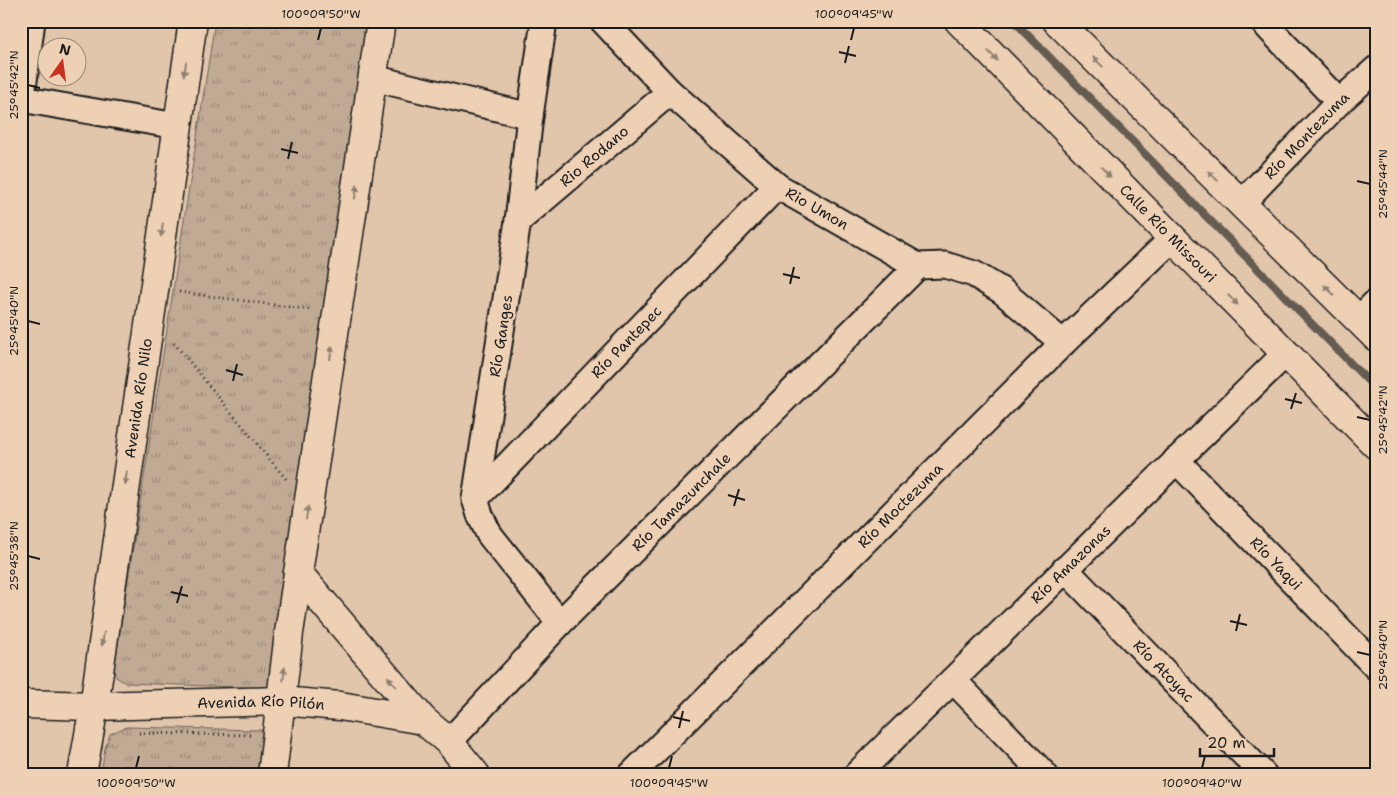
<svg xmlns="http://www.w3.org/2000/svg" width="1397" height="796" viewBox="0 0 1397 796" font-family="'Shantell Sans',sans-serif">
	<defs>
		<pattern id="park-tufts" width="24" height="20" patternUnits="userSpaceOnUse" patternTransform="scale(1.25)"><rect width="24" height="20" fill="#c1aa94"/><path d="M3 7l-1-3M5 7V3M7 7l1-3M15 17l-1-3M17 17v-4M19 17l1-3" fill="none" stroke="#9c8a78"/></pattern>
	</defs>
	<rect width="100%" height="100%" fill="#e1c6ac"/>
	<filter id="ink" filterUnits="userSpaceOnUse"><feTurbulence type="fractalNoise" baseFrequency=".02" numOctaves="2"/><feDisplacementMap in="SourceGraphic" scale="10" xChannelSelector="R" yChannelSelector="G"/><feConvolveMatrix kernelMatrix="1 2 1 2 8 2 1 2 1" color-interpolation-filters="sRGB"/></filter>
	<g filter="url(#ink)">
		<path fill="url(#park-tufts)" stroke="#6e6358" d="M215,21H371L273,683L266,688L125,683L116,677L114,670Z
			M126,727L261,730L268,734L266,775H101L105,748L110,734Z"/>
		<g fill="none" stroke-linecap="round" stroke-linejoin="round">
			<path stroke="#655b51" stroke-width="8" d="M1014,21L1376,389"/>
			<g stroke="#1c1c1c" stroke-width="29">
				<g id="street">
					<path d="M544,21L530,116L518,221L475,499L480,515L489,534L560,623"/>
					<path id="s1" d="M603,21L670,92L777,186L918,266L945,265L974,274L1002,291L1063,343"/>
					<path d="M1262,21L1339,102"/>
					<path d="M373,78L530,116"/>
					<path d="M21,99L177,126"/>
					<path d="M21,103L32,21"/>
					<path id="s2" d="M1241,204L1339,102L1376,69"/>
					<path id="s3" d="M518,221L670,92"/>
					<path d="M1358,320L1376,302"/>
					<path id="s4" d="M1176,460L1376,667"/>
					<path id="s5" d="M475,499L777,186"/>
					<path id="s6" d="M1065,569L1264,775"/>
					<path d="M953,680L1045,775"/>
					<path id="s7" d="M449,742L560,623L918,266"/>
					<path id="s8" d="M631,775L1063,343L1172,239"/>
					<path id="s9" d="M856,775L1286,353"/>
				</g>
			</g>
			<g stroke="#1c1c1c" stroke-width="31">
				<g id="secondary">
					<path id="s10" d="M959,21L1376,445"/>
					<path d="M1057,21L1376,337"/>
					<path d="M298,573L423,720"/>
					<path id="s11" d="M21,704L94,706L281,701L340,706L423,720L449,742L476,775"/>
					<path id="s12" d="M82,775L94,706L193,21"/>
					<path d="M272,775L289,633L381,21"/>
				</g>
			</g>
			<path stroke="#1c1c1c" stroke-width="3" stroke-dasharray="1 4" stroke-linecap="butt" d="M179,292L312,310
				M174,343L286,479
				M139,733L250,735"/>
			<use href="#street" stroke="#eed1b5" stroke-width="25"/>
			<use href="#secondary" stroke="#eed1b5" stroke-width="28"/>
		</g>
		<defs><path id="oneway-solid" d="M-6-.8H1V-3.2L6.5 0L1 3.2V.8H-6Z" transform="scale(1.25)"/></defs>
		<g fill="#908070">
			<use href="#oneway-solid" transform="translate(993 56) rotate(46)"/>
			<use href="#oneway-solid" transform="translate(1098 62) rotate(-135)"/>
			<use href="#oneway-solid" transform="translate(185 69) rotate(99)"/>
			<use href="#oneway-solid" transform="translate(1106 172) rotate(46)"/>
			<use href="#oneway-solid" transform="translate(1213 176) rotate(-135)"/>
			<use href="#oneway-solid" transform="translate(356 192) rotate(-81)"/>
			<use href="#oneway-solid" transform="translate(162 230) rotate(98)"/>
			<use href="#oneway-solid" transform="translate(1329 290) rotate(-135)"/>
			<use href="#oneway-solid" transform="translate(1233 300) rotate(45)"/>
			<use href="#oneway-solid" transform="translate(331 353) rotate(-81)"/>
			<use href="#oneway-solid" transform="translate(126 478) rotate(98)"/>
			<use href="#oneway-solid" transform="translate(307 513) rotate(-81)"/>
			<use href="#oneway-solid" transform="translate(103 639) rotate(98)"/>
			<use href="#oneway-solid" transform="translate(284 674) rotate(-84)"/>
			<use href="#oneway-solid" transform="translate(392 682) rotate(-130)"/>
		</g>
	</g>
	<path fill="none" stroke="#1c1c1c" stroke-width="2" d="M318,40L321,28M851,40L854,28M839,52L856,56M845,63L849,46M28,85L40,88M281,149L298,153M288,159L292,142M1357,181L1370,184M783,274L800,278M790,284L794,267M28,321L40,324M226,370L243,375M233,381L237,364M1285,399L1302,403M1291,409L1296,393M1357,417L1370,420M728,495L745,500M734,506L739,489M28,556L40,559M171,592L188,596M177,603L182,586M1230,621L1247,625M1236,631L1240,614M1357,652L1370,655M673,717L690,721M679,728L683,711M136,768L139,756M669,768L672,756M1202,768L1205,756"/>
	<g text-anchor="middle" stroke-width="5" stroke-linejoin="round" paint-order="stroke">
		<g font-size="15" fill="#1c1c1c" stroke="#eed1b5">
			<text dy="5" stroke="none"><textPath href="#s2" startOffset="95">Río Montezuma</textPath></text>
			<text dy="5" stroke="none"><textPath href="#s3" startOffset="100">Rio Rodano</textPath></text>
			<text dy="5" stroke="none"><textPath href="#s1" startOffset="286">Rio Umon</textPath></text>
			<text dy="5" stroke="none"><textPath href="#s10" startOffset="298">Calle Río Missouri</textPath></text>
			<text transform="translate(501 336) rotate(-81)" y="5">Río Ganges</text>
			<text dy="5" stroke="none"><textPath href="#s5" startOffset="218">Río Pantepec</textPath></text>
			<text dy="5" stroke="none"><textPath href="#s12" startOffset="381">Avenida Río Nilo</textPath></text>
			<text dy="5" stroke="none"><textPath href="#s7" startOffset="334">Río Tamazunchale</textPath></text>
			<text dy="5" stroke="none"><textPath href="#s8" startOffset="381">Río Moctezuma</textPath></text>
			<text dy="5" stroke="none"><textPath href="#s9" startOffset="301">Río Amazonas</textPath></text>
			<text dy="5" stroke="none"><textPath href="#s4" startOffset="144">Río Yaqui</textPath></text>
			<text dy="5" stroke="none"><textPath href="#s6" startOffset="142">Río Atoyac</textPath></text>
			<text dy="5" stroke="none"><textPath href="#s11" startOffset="240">Avenida Río Pilón</textPath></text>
		</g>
	</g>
	<rect width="1397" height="796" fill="none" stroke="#eed1b5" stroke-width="55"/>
	<g transform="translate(62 62) rotate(14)"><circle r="24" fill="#eed1b5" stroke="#9a8978"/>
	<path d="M0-4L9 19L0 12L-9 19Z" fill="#c8321e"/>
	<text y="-8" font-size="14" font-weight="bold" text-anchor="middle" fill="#1c1c1c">N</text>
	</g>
	<path d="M1200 748v8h74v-8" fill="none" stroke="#1c1c1c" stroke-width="2.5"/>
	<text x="1207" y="748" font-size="15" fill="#1c1c1c" stroke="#eed1b5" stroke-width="4" paint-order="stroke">20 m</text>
	<rect x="28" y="28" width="1342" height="740" fill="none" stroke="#1c1c1c" stroke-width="2"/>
	<g font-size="12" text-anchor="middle" fill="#1c1c1c">
		<text x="321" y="18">100°09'50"W</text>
		<text x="854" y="18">100°09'45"W</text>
		<text transform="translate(14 85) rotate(-90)" y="4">25°45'42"N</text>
		<text transform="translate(1383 184) rotate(-90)" y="4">25°45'44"N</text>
		<text transform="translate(14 321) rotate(-90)" y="4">25°45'40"N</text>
		<text transform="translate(1383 420) rotate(-90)" y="4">25°45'42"N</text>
		<text transform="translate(14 556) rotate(-90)" y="4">25°45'38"N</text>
		<text transform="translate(1383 655) rotate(-90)" y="4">25°45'40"N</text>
		<text x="136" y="787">100°09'50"W</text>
		<text x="669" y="787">100°09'45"W</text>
		<text x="1202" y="787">100°09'40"W</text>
	</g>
</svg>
